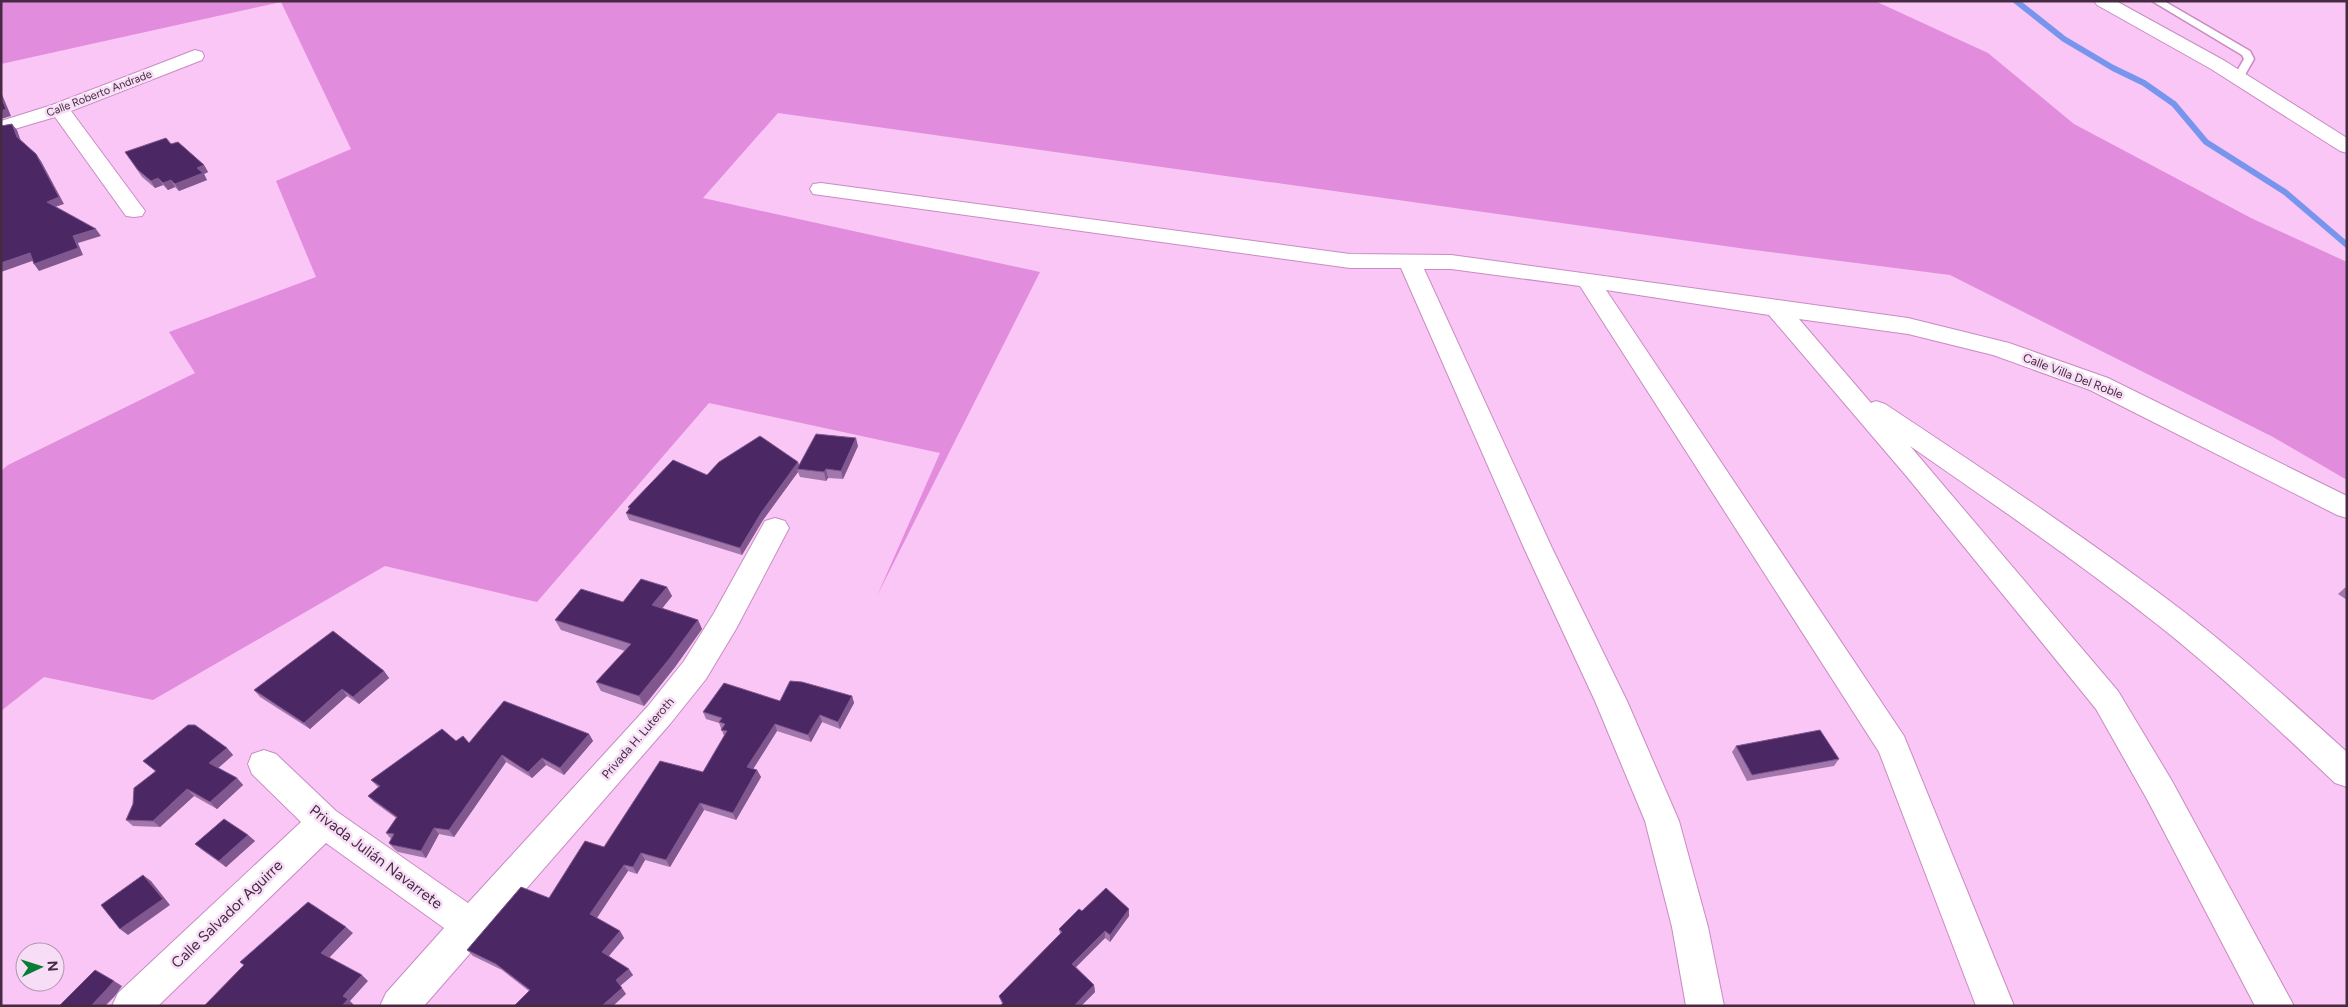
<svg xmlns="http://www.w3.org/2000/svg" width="2348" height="1007" viewBox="0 0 2348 1007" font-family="Figtree,sans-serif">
	<rect width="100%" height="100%" fill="#fac6f5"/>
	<path fill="#e28cdd" d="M1,1H1875L1988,53L2074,124L2251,218L2347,262V480L2273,437L1950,275L1746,249L778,113L703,198L1040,272L877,596L940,453L709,403L537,602L385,566L153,700L44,677L1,711V471L8,465L195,373L169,332L316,277L276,181L351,149L281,2L1,64Z"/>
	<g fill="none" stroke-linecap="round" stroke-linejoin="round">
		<path stroke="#7895ee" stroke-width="6" d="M2016,1L2064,39L2113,68L2144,83L2174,104L2206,142L2285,192L2347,245"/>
		<g stroke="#c88bc3" stroke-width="3">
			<path id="lane" d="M2152,1H2164L2250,51L2254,59L2242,80L2238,81L2233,78L2244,59L2242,55Z"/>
		</g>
		<g stroke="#c88bc3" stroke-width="2">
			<path id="street" d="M2094,1H2116L2225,61L2347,138V153L2340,151L2211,69L2097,5Z
				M195,50L202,52L204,56L202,60L71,111L145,211L142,216L134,217L126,216L55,117L1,133V121L52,105Z
				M821,183L1350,254L1451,255L1908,318L2009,343L2108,378L2347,496V518L2337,515L2090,390L1993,355L1908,334L1799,319L1871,403L1876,401L1885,404C1986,471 2087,538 2183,611C2240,655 2294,704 2347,752V787L2335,783C2279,730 2223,677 2163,629C2081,564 1995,505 1910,446L2118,691L2172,781L2294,1006H2255L2148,801L2096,709L1908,478L1769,315L1606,290L1904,736L2014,1006H1976L1879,752L1580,286L1451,269H1424L1552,548L1627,701L1679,821L1708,927L1724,1006H1686L1672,927L1645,821L1595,701L1524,548L1401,268H1350L813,194L810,189L813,184Z
				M775,518L785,521L789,528L736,629L706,679L670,724L424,1006H380L386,993L444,928L326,843L158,1006H112L118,993L301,822L252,774L248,764L252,754L264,750L276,754L336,811L468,903L648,706L684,661L714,613L765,521Z"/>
		</g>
		<use href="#lane" fill="#fff" fill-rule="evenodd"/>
		<use href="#street" fill="#fff" fill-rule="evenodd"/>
	</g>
	<path fill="#a277ac" d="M171,144L204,165L208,172L204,174L207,180L179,191L175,187L168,190L163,185L155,188L142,177L125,152Z
		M858,446L843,479L828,478L826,481L800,477L798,472L763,520L742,555L629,520L626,513L629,510L628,507L707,475L798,462L799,465Z
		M2347,586V600L2338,594Z
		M667,587L672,596L662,608L698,620L702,629L675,667L644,706L601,691L596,682L625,651L561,630L555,620L623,602Z
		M384,671L389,678L359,704L347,696L310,729L260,697L254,690Z
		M852,696L854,703L840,729L822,722L811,742L777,731L753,769L757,770L761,777L736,820L704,810L670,867L645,860L637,874L628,871L596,918L620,931L624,938L609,956L633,975L620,986L626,994L529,991L502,970L473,956L467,950L549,898L604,847L703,772L724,736L719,723L706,719L703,712L780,701Z
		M589,734L593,741L564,775L546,765L532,778L506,762L454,837L439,834L426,858L398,852L394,849L389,843L391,839L386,833L396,818L374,802L368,796L378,787L371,780L456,741L469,743Z
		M1736,746L1839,759L1834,766L1747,781L1732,752Z
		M227,748L233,755L218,768L237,778L243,785L217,809L194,796L160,827L133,826L126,820L155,771L143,761Z
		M248,835L255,841L226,867L202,850L195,844Z
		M1129,909V916L1110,942L1105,938L1076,967L1094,985L1095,992L1081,1006H1000L1002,1004L999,996L1060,934L1059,929L1082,911Z"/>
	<path fill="#80578f" d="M1,92L11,116L1,119Z
		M12,124L17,130L22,144L17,137Z
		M36,154L41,161L64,204L52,208L47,202Z
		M204,165L208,172L204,174L207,180L179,191L175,184L197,168Z
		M158,178L163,185L155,188L151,181Z
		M171,180L175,187L168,190L163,183Z
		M96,229L101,236L78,243L83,255L39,271L34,264L73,236Z
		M30,253L35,260L1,272V263Z
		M856,438L858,446L843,479L841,471Z
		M798,462L800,469H797L798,472L763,520L742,555L740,548L761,513Z
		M826,469L828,478L826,481L824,472Z
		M667,587L672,596L657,615L652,605Z
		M698,620L702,629L675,667L644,706L639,696Z
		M384,671L389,678L359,704L353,697Z
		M342,689L347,696L310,729L304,723Z
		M852,696L854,703L840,729L838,722Z
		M820,715L822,722L811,742L808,735Z
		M775,724L777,731L750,774L747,767Z
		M589,734L593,741L564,775L560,768Z
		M227,748L233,755L216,770L209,763Z
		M502,755L506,762L454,837L449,830Z
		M542,758L546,765L532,778L528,772Z
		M757,770L761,777L736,820L733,813Z
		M237,778L243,785L217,809L210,802Z
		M187,789L194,796L160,827L153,821Z
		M700,803L704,810L670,867L666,860Z
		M434,828L439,834L426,858L421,851Z
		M248,835L255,841L226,867L219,861Z
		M641,853L645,860L637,874L633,867Z
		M624,865L628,871L595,921L590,914Z
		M143,875L151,881L170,905L128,935L120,929Z
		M1129,909V916L1110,942V935Z
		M346,927L353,933L328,959L321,953Z
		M620,931L624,938L607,958L602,952Z
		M1105,931V938L1073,970L1072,964Z
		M629,969L633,975L620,986L616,980Z
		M362,975L368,981L350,1001L354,1005V1006H342L343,996Z
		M114,981L122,986L115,996L105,1006H91Z
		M1094,985L1095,992L1081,1006H1074Z
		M622,988L626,994L613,1006H602Z"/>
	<path fill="#4b2863" stroke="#80578f" d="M1,97L6,109L1,111Z
		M12,124L17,137L36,154L59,197L47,202L96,229L73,236L78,248L34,264L30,253L1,263V126Z
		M166,138L171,144L178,142L204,165L197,168L203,173L175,184L171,180L163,183L158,178L151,181L138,170L125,152Z
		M816,434L856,438L841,471L826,469L824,472L797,469Z
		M760,436L798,462L761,513L740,548L626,513L630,508L628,507L673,460L707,475L719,462Z
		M641,579L667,587L652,605L698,620L670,658L639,696L596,682L631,644L555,620L581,589L623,602Z
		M333,631L384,671L353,697L342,689L304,723L254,690Z
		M790,681L802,682L852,696L838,722L820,715L808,735L775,724L747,767L757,770L733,813L700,803L666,860L641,853L633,867L624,865L590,914L620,931L602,952L629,969L616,980L622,988L602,1006H514L530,990L496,964L467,950L521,887L549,898L585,841L604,847L660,761L703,772L727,731L721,730L725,724L719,722L722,718L703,712L724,683L780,701Z
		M504,701L589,734L560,768L542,758L528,772L502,755L449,830L434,828L421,851L392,845L389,843L394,834L386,833L397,817L368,796L380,786L371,780L442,729L456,741L463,736L469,743Z
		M188,725H195L227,748L209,763L237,778L210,802L187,789L153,821L126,820L133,804L134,788L156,771L143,761Z
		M1820,730L1839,759L1752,775L1736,746Z
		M224,819L248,835L219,861L195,844Z
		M143,875L163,899L120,929L101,905Z
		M1106,888L1129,909L1110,935L1105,931L1072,964L1094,985L1074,1006H1000L1003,1003L999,996L1062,932L1059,929L1079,909L1082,911Z
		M308,902L346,927L321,953L362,975L343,996L348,999L342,1006H204L244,965L240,962Z
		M95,970L114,981L106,990L91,1006H59Z"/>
	<g text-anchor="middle" stroke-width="5" stroke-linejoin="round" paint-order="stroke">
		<g font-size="11" fill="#442b42" stroke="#f7ddf5">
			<text transform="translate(99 93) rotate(-21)" y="4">Calle Roberto Andrade</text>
		</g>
		<g font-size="12" fill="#442b42" stroke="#f7ddf5">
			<text transform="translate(2073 376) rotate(21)" y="4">Calle Villa Del Roble</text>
			<text transform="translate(638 738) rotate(-49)" y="4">Privada H. Luteroth</text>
		</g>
		<g font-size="15" fill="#442b42" stroke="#f7ddf5">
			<text transform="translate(376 857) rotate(37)" y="5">Privada Julián Navarrete</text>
			<text transform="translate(227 914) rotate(-44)" y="5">Calle Salvador Aguirre</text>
		</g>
	</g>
	<rect width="2348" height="1007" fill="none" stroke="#442b42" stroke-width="5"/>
	<g transform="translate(40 967) rotate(86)"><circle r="24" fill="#f7ddf5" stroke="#af96ad"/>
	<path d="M0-4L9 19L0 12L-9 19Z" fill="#067e36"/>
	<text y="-8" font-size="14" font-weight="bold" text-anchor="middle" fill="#442b42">N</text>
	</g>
</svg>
